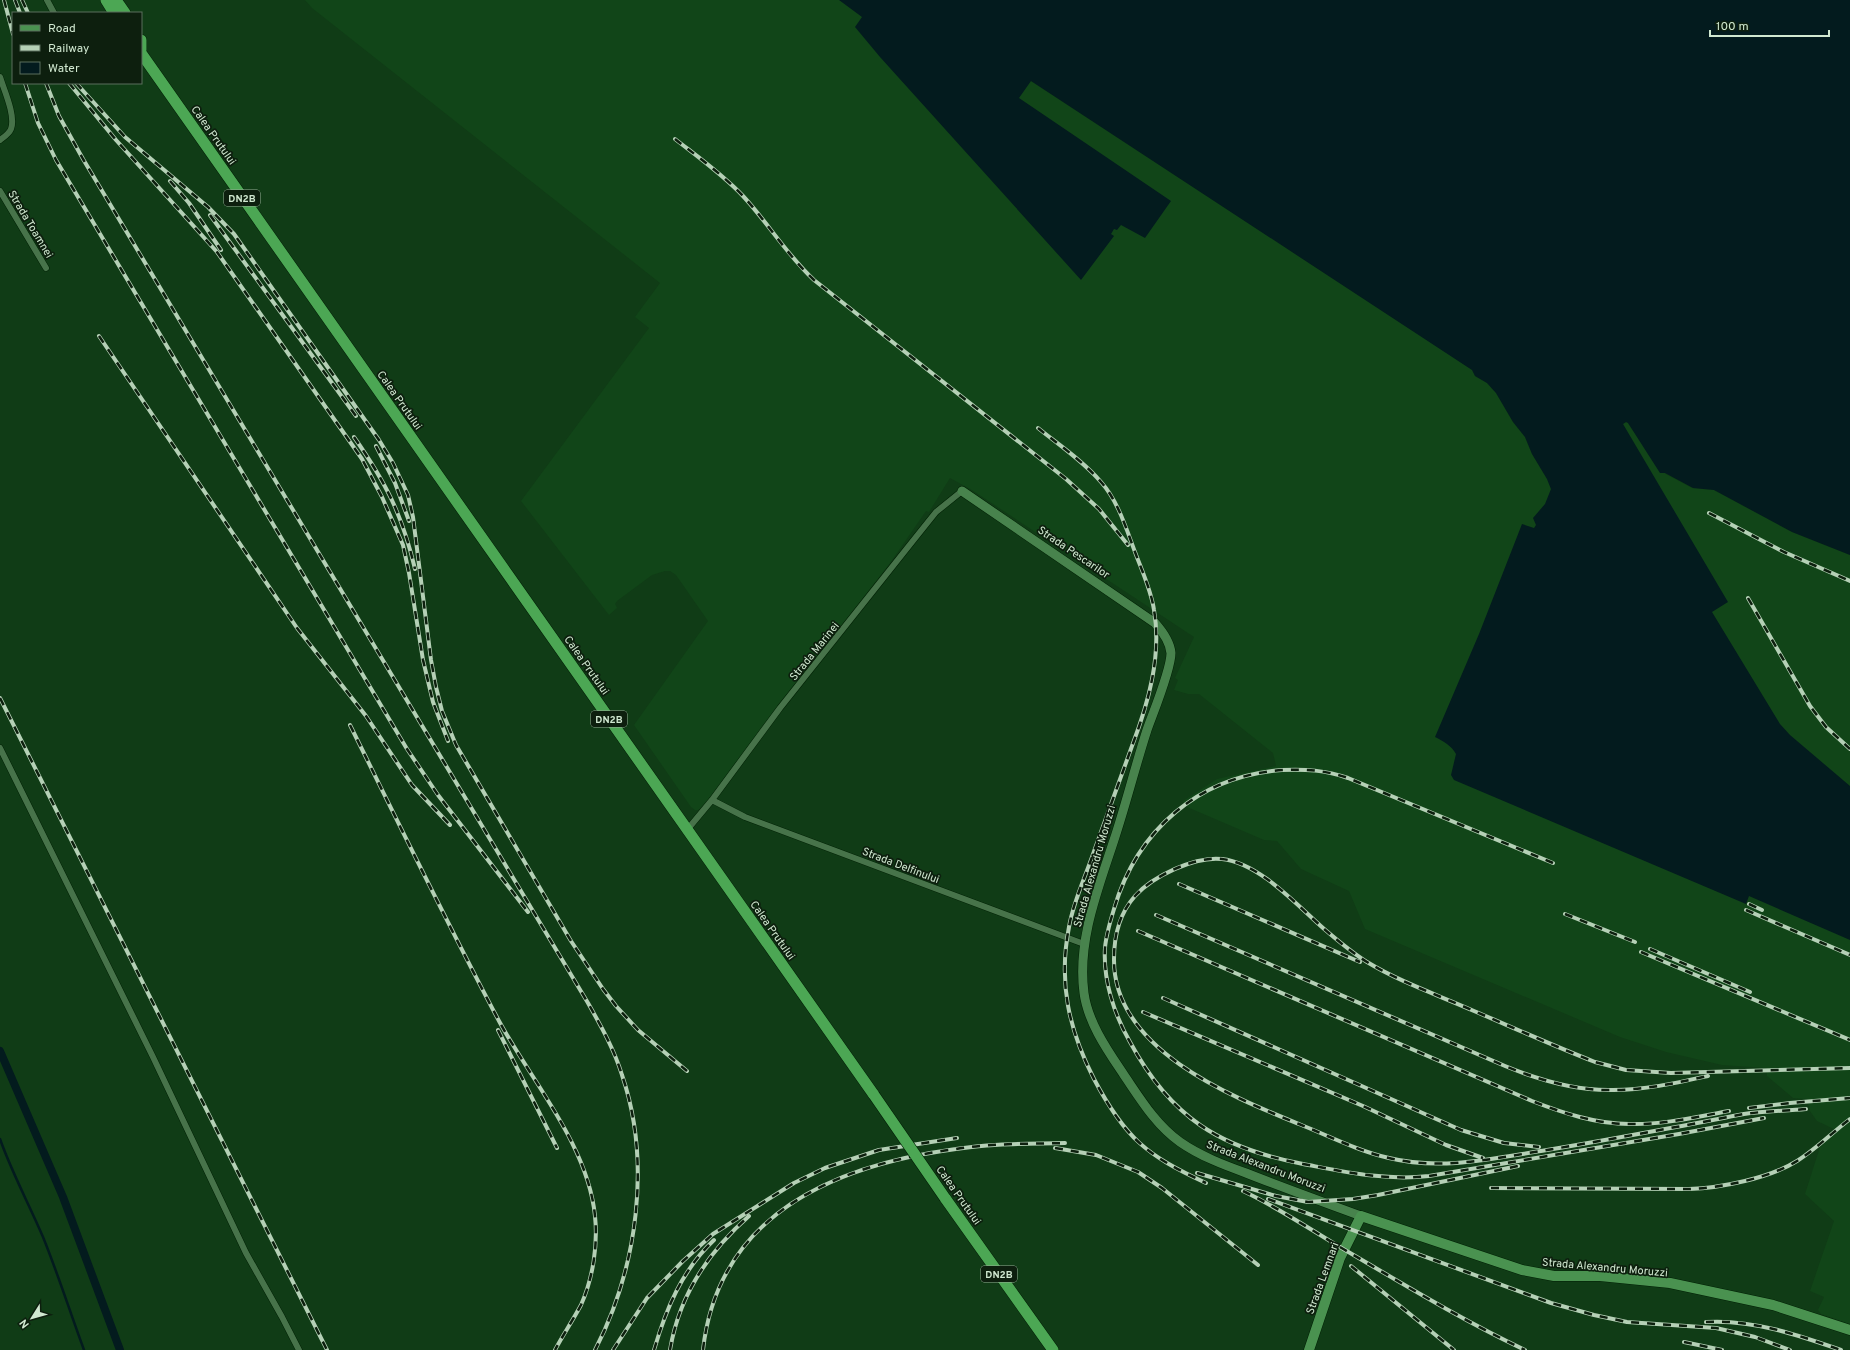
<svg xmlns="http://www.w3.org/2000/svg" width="1850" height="1350" viewBox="0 0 1850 1350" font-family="Overpass,sans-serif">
	<rect width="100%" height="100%" fill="#103c16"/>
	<path fill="#114518" d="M305,0H954L1031,81L1473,370L1475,376L1487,383L1496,393L1513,422L1525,437L1532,454L1547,479L1551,489L1624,427L1623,424L1626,422L1628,423L1662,472L1692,488L1714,490L1792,532L1850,555V1324L1821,1314L1818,1310L1824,1297L1810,1291L1834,1221L1805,1194L1820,1147L1838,1131L1817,1121L1810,1111L1807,1099L1793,1098L1767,1076V1068L1722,1065L1666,1052L1620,1037L1365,929L1349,891L1301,869L1277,841L1264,840L1187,807L1183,801L1217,779L1276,766L1273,753L1199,694H1188L1174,690L1178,680L1175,678L1194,637L972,490L950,478L929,512L926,511L890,563L704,805L698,810H695L691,807L634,725L708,621L676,575L670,571H665L652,575L617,601L615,604L617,608L609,615L521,501L649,328L635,317L660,283L312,8Z"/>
	<path fill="#031b1e" d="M839,0H1850V555L1792,532L1714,490L1693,488L1665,473H1660L1628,423L1626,422L1623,424L1728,602L1712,612L1780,724L1790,735L1850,786V940L1749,896L1746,904L1454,780L1451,775L1456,754C1452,746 1443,741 1435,737L1479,634L1522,524L1534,528L1536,525L1533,518L1545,504L1551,489L1547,479L1532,454L1525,437L1513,422L1496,393L1487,383L1475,376L1472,370L1031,81L1019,98L1171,201L1145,238L1121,225L1117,230L1114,229L1111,234L1114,236L1081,280L880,57L855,27L862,17Z"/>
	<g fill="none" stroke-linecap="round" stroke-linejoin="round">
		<path stroke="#031b1e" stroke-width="2.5" d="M0,1139C12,1173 29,1204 43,1237C58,1274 70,1312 84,1350"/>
		<path stroke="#031b1e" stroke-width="8" d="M0,1051L63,1197L120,1350"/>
		<g stroke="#012105" stroke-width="7">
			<path id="street" d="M47,0L54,13
				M0,77C4,90 16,116 11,129C9,134 4,137 0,140
				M0,191L46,268
				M0,748L153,1057L246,1253L282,1317L299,1350
				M712,800L745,817L1084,944
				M687,830L712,800L780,708L912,542L936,512L962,491"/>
		</g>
		<g stroke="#012105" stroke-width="10">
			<path id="secondary" d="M962,491L1155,623C1163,632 1170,642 1171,653C1171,670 1153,713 1147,730C1135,767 1126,804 1114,840C1098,889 1077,941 1084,993C1088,1023 1108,1051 1124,1075C1141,1100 1156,1125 1180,1142C1200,1156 1224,1165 1246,1173C1284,1188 1323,1202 1361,1216"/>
		</g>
		<g stroke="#012105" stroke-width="11">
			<path id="primary" d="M1309,1350L1340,1258L1361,1216L1522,1270L1554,1276H1600L1670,1283L1773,1305L1850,1330"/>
		</g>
		<g stroke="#012105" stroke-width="12">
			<path id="highway" d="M106,0L114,13
				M116,0L125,13
				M141,40V50
				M141,53L874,1095
				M945,1198L1053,1350"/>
		</g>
		<use href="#street" stroke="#47734a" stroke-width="6"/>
		<use href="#secondary" stroke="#48834d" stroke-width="9"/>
		<use href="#primary" stroke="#4a9250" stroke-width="10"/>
		<use href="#highway" stroke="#4ca754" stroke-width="11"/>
		<g stroke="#b5d0b6" stroke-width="4">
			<path id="rail" d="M4,0L13,34
				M15,0L20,13
				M22,0L28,13
				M25,83L38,123L56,160L407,749L438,795L528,912
				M46,83L59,116L83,159L588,1003C601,1026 614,1049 622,1075C652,1163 637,1269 595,1350
				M69,83L116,140L217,252L362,459L382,497L403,545L409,573L423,660L433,702L448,741
				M76,83L125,137L208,207L234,234L379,440L393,463L408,495L413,517L431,660L436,687L442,711L456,745L571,941L603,989L616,1006L638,1030L687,1071
				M675,139C698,157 722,174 743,196C768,223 787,255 814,280L1066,479L1099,509L1128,545
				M170,181L189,203L221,250
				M210,215L356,416
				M99,336L297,628L366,716L412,785L450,825
				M1038,428C1059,445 1083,461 1101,482C1118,501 1126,528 1135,552C1142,571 1151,590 1154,610C1162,656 1148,704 1132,746C1119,783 1105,820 1092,857C1084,880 1073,903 1069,927C1058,983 1069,1030 1094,1079C1125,1138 1146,1155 1206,1183
				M354,437C386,483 402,514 415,569
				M376,446L395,483L409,521
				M1709,513L1784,552L1850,581
				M1748,598L1810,706L1826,727L1850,749
				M0,698L327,1350
				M350,725C399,824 447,923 499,1021C532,1082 588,1145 595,1216C598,1245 593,1278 581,1305C573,1320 563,1335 555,1350
				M1553,863L1348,778C1325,770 1305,769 1282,770C1199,776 1137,830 1114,909C1110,922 1106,935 1105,948C1103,980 1114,1014 1130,1042C1171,1118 1220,1148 1303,1164C1346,1172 1386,1181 1429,1176L1679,1134L1764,1118
				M1179,884L1360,962
				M1749,904L1762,910
				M1746,910L1850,955
				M1565,914L1635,942
				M1156,915L1505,1066C1539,1080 1577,1091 1613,1090C1645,1090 1676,1083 1708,1076
				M1138,931L1532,1101C1563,1113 1596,1124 1629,1124C1662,1125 1696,1117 1729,1111
				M1650,949L1750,992
				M1641,952L1850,1040
				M1163,998L1461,1130L1504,1143L1539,1147
				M1143,1012L1363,1106L1446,1145L1483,1158
				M498,1030L557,1148
				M1749,1108L1790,1103L1850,1098
				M1806,1109C1786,1111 1765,1111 1744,1114C1722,1118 1699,1123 1676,1127C1633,1135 1590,1143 1547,1150C1495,1158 1442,1171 1389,1158C1358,1151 1329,1136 1299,1124C1230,1096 1113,1049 1114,959C1114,935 1119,914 1135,896C1153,876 1195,856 1222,859C1259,863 1296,904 1323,928C1337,940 1351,952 1367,962C1400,982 1438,995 1474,1011C1514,1028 1554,1046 1595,1062L1626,1070L1671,1073L1850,1068
				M1055,1148L1096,1155L1138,1172L1162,1188L1258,1265
				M1197,1173L1276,1196L1308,1202L1353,1199L1378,1195L1518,1166
				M1491,1188L1689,1189C1721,1188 1770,1178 1797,1161C1816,1149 1833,1132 1850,1119
				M1243,1191C1279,1208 1311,1230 1345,1250C1403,1284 1464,1321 1525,1350
				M1268,1199L1551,1303L1594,1315L1627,1322L1716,1328L1755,1337L1790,1350
				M1351,1266L1454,1350
				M1706,1322C1752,1319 1798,1335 1841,1350
				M1684,1342L1722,1350
				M613,1350L647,1298L683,1261L713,1234L794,1183L825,1168L879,1150L957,1138
				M654,1350C666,1309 682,1270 714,1240
				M670,1350C679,1296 708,1252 749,1216
				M703,1350C718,1214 836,1165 956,1149C992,1143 1029,1144 1065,1143"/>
		</g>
		<use href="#rail" stroke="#0d1f0e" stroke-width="2.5" stroke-dasharray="8" stroke-linecap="butt"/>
		<g stroke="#012105" stroke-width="12" stroke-linecap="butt">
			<path id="highway-bridge" d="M874,1095L945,1198"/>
		</g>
		<use href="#highway-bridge" stroke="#4ca754" stroke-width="11"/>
	</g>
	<g text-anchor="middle" stroke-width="3.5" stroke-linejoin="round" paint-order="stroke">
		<g fill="#0d1f0e" stroke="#96ac96" stroke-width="1">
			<rect x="224" y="190" width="36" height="16" rx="3"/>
			<rect x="591" y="711" width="36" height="16" rx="3"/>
			<rect x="981" y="1266" width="36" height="16" rx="3"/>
		</g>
		<g font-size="10" font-weight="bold" fill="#d0e8d0">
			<text x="242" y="202">DN2B</text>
			<text x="609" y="723">DN2B</text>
			<text x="999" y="1278">DN2B</text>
		</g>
		<g font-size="11" fill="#d0e8d0" stroke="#0d1f0e">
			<text transform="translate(214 135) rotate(55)" y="4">Calea Prutului</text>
			<text transform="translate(31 224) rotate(59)" y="4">Strada Toamnei</text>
			<text transform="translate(400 400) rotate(55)" y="4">Calea Prutului</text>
			<text transform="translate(1074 552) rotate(34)" y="4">Strada Pescarilor</text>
			<text transform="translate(814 651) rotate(-51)" y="4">Strada Marinei</text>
			<text transform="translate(587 665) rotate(55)" y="4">Calea Prutului</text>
			<text transform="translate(901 865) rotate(21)" y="4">Strada Delfinului</text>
			<text transform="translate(1094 866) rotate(-74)" y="4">Strada Alexandru Moruzzi</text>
			<text transform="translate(773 930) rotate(55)" y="4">Calea Prutului</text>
			<text transform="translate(1266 1166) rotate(21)" y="4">Strada Alexandru Moruzzi</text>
			<text transform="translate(959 1195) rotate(55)" y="4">Calea Prutului</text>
			<text transform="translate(1605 1267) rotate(5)" y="4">Strada Alexandru Moruzzi</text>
			<text transform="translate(1322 1278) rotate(-70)" y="4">Strada Lemnari</text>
		</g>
	</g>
	<rect x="12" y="12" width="130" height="72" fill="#0d1f0e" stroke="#5b6f5c"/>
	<rect x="20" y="25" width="20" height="6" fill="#4a9250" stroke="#5b6f5c"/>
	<text x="48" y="32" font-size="12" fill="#d0e8d0">Road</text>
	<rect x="20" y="45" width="20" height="6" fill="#b5d0b6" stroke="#5b6f5c"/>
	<text x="48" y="52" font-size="12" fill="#d0e8d0">Railway</text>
	<rect x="20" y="62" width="20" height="12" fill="#031b1e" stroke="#5b6f5c"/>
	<text x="48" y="72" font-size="12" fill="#d0e8d0">Water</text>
	<g transform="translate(32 1318) rotate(233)" stroke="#0d1f0e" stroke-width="3" paint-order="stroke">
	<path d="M0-3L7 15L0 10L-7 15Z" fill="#d0e8d0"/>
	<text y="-6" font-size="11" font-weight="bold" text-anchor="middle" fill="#d0e8d0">N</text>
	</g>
	<path d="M1710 30v6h119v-6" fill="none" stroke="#d0e8d0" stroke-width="2"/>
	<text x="1716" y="30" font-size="12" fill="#d0e8d0" stroke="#0d1f0e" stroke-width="3" paint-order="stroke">100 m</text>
</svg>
